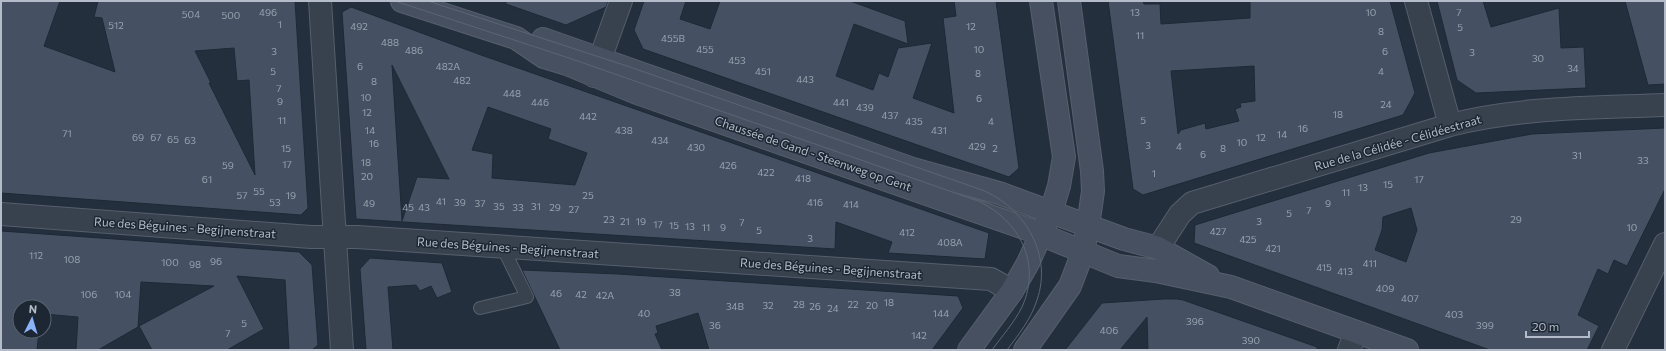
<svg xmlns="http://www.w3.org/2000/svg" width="1666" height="351" viewBox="0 0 1666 351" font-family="Commissioner,sans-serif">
	<rect width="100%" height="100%" fill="#242f3e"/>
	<path fill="#455162" stroke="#1f2835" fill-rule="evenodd" d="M1,1H60L44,46L115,72L102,18L94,17L98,1H295L308,208L301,215L1,193ZM234,48L237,81L249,80L255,175L209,83H211L195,51Z
		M506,1H608L606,7L566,25L506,4Z
		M644,1H686L680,19L710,29L720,1H850L905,21L908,44L854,24L836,76L873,90L879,73L888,77L898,48L932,43L913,98L954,113L943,18L956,16L954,1H996L1019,168L1009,177L643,49L634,30Z
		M1108,1H1143L1144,4H1160L1161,24L1250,18V1H1390L1415,93L1403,115L1143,195L1133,189ZM1254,66L1255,101L1240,103L1241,107L1235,109L1239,121L1206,129L1205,123L1181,130L1178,134L1171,71Z
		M1437,1H1483L1491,27L1559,8L1561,48L1584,47L1586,88L1476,93L1457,80Z
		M1625,1H1665V84L1648,85Z
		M351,7L481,55L989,233L985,259L888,253L892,242L836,222L835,249L356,219L342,12ZM392,65L449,179L417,177L402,221ZM488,107L551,129L548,139L587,153L575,185L492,178L493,154L472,150Z
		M1665,128V189L1627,266L1614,260L1608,274L1598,269L1578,315L1599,326L1587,350H1490L1194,243L1195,225L1429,153L1532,134ZM1411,208L1417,230L1406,262L1375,250L1382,230L1383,217Z
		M1,231L299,252L312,265L318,345L312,350H289L285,280L237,276L264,329L227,350H152L139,326L214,286L141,282L138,327L98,350H76L78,317L44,314V307H20V331H39L37,350H1Z
		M370,258L442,263L452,292L437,298L431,286L420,291L416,285L388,287L393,350H366L360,269Z
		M522,270L618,274L958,296L963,308L932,350H709L698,313L656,326L658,333L655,334L662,350H560Z
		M1164,299H1177L1183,300L1317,347V350H1148L1147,317L1120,350H1065L1102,303Z"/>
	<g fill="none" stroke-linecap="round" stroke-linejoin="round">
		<g stroke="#565f6c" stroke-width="14">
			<path id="lane" d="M480,308L527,297L503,248"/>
		</g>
		<g stroke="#565f6c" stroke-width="24">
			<path id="street" d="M320,1L342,350
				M1416,1L1450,125
				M594,76L621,1
				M1,214L311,237H357L991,279L1012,291
				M1158,248L1180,214L1192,203L1450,125C1520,107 1593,108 1665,105
				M1349,350L1356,332
				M1613,350L1665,244"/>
		</g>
		<g stroke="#565f6c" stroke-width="24">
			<path id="secondary" d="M402,1L516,38L544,57L567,64L637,93L1030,230L1118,266L1156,271L1231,287L1407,350
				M543,39L913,169L999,193L1124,239L1158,248L1208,276
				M969,350L1012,291L1028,263L1051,212L1059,186L1064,157L1041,1
				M1025,350L1070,286L1083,252L1088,226L1093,191L1092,171L1069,1"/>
		</g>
		<use href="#lane" stroke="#38414e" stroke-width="12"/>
		<use href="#street" stroke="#38414e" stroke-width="22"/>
		<use href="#secondary" stroke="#465061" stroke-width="22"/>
		<path stroke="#5a6575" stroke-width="1" d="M395,1L569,58L978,201C1019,220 1042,263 1022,307C1014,323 1002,336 992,350
			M428,1L630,67L982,190C1024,207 1053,254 1037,300C1031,319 1019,334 1007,350"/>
	</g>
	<g text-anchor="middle" stroke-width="3" stroke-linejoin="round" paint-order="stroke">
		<g font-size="10" fill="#98a1af">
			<text x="268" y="16">496</text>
			<text x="1135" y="16">13</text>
			<text x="1371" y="16">10</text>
			<text x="1459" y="16">7</text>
			<text x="191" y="18">504</text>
			<text x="231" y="19">500</text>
			<text x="280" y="28">1</text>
			<text x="116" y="29">512</text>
			<text x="359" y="30">492</text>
			<text x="971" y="30">12</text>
			<text x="1460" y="31">5</text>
			<text x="1381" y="35">8</text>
			<text x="1140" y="39">11</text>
			<text x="673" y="42">455B</text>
			<text x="390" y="46">488</text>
			<text x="705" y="53">455</text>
			<text x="979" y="53">10</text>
			<text x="414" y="54">486</text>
			<text x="274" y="55">3</text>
			<text x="1385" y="55">6</text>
			<text x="1472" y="56">3</text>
			<text x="1538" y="62">30</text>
			<text x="737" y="64">453</text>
			<text x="360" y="70">6</text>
			<text x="448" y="70">482A</text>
			<text x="1573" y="72">34</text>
			<text x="273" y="75">5</text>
			<text x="763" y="75">451</text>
			<text x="1381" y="75">4</text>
			<text x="978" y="77">8</text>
			<text x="805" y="83">443</text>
			<text x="462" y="84">482</text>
			<text x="374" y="85">8</text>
			<text x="279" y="92">7</text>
			<text x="512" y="97">448</text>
			<text x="366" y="101">10</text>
			<text x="979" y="102">6</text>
			<text x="280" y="105">9</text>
			<text x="540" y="106">446</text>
			<text x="841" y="106">441</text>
			<text x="1386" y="108">24</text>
			<text x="865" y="111">439</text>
			<text x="367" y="116">12</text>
			<text x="1338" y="118">18</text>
			<text x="890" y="119">437</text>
			<text x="588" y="120">442</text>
			<text x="282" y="124">11</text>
			<text x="1143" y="124">5</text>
			<text x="914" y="125">435</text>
			<text x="991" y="125">4</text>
			<text x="1303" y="132">16</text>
			<text x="370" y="134">14</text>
			<text x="624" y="134">438</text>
			<text x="939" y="134">431</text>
			<text x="67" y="137">71</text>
			<text x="1282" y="138">14</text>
			<text x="138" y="141">69</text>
			<text x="156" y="141">67</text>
			<text x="1261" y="141">12</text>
			<text x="173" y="143">65</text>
			<text x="190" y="144">63</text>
			<text x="660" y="144">434</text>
			<text x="1242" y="146">10</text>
			<text x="374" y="147">16</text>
			<text x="1148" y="149">3</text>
			<text x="977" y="150">429</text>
			<text x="1179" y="150">4</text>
			<text x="696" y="151">430</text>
			<text x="286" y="152">15</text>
			<text x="995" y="152">2</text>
			<text x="1223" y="152">8</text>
			<text x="1203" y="158">6</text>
			<text x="1577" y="159">31</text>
			<text x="1643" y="164">33</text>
			<text x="366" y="166">18</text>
			<text x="287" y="168">17</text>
			<text x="228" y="169">59</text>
			<text x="728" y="169">426</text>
			<text x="766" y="176">422</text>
			<text x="1154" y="177">1</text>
			<text x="367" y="180">20</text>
			<text x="803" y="182">418</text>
			<text x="207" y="183">61</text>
			<text x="1419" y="183">17</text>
			<text x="1388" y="188">15</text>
			<text x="1363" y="191">13</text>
			<text x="259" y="195">55</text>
			<text x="1346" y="196">11</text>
			<text x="242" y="199">57</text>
			<text x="291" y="199">19</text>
			<text x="588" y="199">25</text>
			<text x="441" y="205">41</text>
			<text x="275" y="206">53</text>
			<text x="460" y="206">39</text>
			<text x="815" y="206">416</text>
			<text x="369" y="207">49</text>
			<text x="480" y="207">37</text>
			<text x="1328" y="207">9</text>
			<text x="851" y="208">414</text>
			<text x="499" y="210">35</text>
			<text x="536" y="210">31</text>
			<text x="408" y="211">45</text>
			<text x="424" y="211">43</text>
			<text x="518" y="211">33</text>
			<text x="555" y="211">29</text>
			<text x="574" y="213">27</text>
			<text x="1309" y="214">7</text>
			<text x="1289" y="217">5</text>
			<text x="609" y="223">23</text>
			<text x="1516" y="223">29</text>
			<text x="625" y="225">21</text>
			<text x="641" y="225">19</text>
			<text x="1259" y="225">3</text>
			<text x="742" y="226">7</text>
			<text x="658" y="228">17</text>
			<text x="674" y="229">15</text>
			<text x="690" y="230">13</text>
			<text x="706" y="231">11</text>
			<text x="723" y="231">9</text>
			<text x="1632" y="231">10</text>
			<text x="759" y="234">5</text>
			<text x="1218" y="235">427</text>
			<text x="907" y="236">412</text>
			<text x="810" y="242">3</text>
			<text x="1248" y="243">425</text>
			<text x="950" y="246">408A</text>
			<text x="1273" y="252">421</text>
			<text x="36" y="259">112</text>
			<text x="72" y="263">108</text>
			<text x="216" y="265">96</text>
			<text x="170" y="266">100</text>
			<text x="1370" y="267">411</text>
			<text x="195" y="268">98</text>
			<text x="1324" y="271">415</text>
			<text x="1345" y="275">413</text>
			<text x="1385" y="292">409</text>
			<text x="675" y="296">38</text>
			<text x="556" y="297">46</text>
			<text x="89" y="298">106</text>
			<text x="123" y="298">104</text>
			<text x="581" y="298">42</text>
			<text x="605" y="299">42A</text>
			<text x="1410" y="302">407</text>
			<text x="889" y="306">18</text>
			<text x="799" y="308">28</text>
			<text x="853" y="308">22</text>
			<text x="768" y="309">32</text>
			<text x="872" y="309">20</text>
			<text x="735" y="310">34B</text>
			<text x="815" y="310">26</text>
			<text x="833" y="312">24</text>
			<text x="644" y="317">40</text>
			<text x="941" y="317">144</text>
			<text x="1454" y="318">403</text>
			<text x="1195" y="325">396</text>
			<text x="244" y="327">5</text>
			<text x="715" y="329">36</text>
			<text x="1485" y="329">399</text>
			<text x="1109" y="334">406</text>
			<text x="228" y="337">7</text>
			<text x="919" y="339">142</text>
			<text x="1251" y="344">390</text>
		</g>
		<g font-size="12" fill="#b4bcc9" stroke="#1d2633">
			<text transform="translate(1398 143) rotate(-16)" y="4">Rue de la Célidée - Célidéestraat</text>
			<text transform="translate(813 154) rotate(19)" y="4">Chaussée de Gand - Steenweg op Gent</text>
			<text transform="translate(185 228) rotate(4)" y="4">Rue des Béguines - Begijnenstraat</text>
			<text transform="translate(508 248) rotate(4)" y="4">Rue des Béguines - Begijnenstraat</text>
			<text transform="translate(831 269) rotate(4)" y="4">Rue des Béguines - Begijnenstraat</text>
		</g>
	</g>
	<rect width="1666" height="351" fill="none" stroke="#b4bcc9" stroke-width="4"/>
	<g transform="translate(32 319) rotate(5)"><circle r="19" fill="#1d2633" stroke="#59626f"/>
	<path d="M0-3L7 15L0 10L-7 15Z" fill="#8ab4f8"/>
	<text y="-6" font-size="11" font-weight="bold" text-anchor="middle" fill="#b4bcc9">N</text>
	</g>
	<path d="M1526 331v6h63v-6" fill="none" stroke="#b4bcc9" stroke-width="2"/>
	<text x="1532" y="331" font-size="12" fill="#b4bcc9" stroke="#1d2633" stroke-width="3" paint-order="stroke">20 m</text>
</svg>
